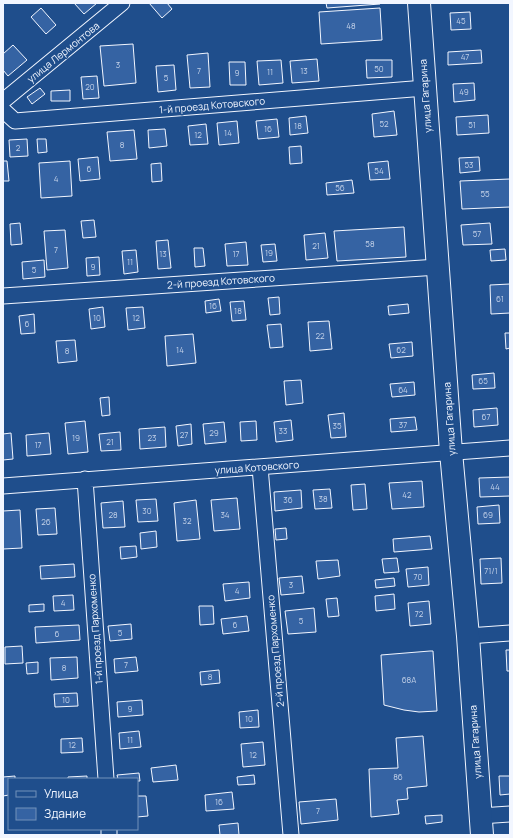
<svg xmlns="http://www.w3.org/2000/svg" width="513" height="838" viewBox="0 0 513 838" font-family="Manrope,sans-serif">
	<rect width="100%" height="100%" fill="#1f4e8c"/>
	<path fill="#3563a3" stroke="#f2f6ff" d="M74,3H97L84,14Z
		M149,3H167L172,9L162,18Z
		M326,3H379L380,4L327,8Z
		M41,8L56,25L46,34L31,17Z
		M380,8L382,40L321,44L319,12Z
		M470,12L471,29L451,30L450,13Z
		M133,44L136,83L104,86L100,46Z
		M13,45L27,60L8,76L3,70V54Z
		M481,50L482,63L448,65V52Z
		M208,53L210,87L190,88L187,55Z
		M317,59L319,81L292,83L290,61Z
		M281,60L283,83L259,85L257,61Z
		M366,60H392V77L367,78Z
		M229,62H245L246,85H230Z
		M174,65L176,90L158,92L156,66Z
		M97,76L99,98L83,99L81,77Z
		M474,83L475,100L454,102L453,84Z
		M40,88L45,94L32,104L27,97Z
		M70,90V101H51V91Z
		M394,111L397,135L374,137L372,114Z
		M488,115L489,133L457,135L456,117Z
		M306,116L308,133L290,135L289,118Z
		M277,119L279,137L258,139L256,121Z
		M237,121L239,143L219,145L217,123Z
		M206,124L208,144L190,145L188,126Z
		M165,129L167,146L149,148L148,130Z
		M134,130L137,159L110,161L107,132Z
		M27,139L28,156L10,157L9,140Z
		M37,139H46L47,152L38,153Z
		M301,146L302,163L290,164L289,147Z
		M98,157L100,179L80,181L78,159Z
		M479,157L480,171L460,173L459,158Z
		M3,161H7L9,181H3Z
		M70,161L72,196L41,198L39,163Z
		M388,161L390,179L370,180L368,163Z
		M161,163L162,181L152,182L151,164Z
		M510,179V207L462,209L460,181Z
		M352,180L354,193L327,195L326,183Z
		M94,220L96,237L83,238L81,221Z
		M20,223L22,244L11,245L10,224Z
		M490,223L492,244L463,245L461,225Z
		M404,227L406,257L337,261L334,231Z
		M65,230L68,268L47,270L44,231Z
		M325,233L328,258L306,260L304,235Z
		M168,240L171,268L158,269L156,241Z
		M246,242L248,265L227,266L225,244Z
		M275,244L277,261L263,262L261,245Z
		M194,248H203L205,266L195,267Z
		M505,249L506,260L491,261L490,250Z
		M136,250L138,272L124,274L122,251Z
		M99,257L100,275L87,276L86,258Z
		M44,260L45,277L23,279L22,262Z
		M510,284V313L491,314L490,285Z
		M279,297L280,314L270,315L268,298Z
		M219,299L221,311L206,313L205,301Z
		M244,301L246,320L232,321L230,302Z
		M408,304L409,313L389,315L388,306Z
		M103,307L105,327L91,329L89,309Z
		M143,307L145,328L128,330L126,308Z
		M34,314L35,333L21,334L19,316Z
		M329,321L332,349L310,351L308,322Z
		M281,324L283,347L270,348L267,325Z
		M505,333H510V348L506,349Z
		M193,334L196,363L167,366L165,336Z
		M75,340L77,361L58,363L56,341Z
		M412,342L413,356L391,358L389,344Z
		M494,373L495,388L473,389L472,375Z
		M301,380L303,403L286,405L284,381Z
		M414,382L415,395L392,397L390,384Z
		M109,397L110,415L102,416L100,398Z
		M497,408L498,425L474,427L473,410Z
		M344,413L346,437L331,438L328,415Z
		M415,417L417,430L391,432L390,419Z
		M291,420L293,440L276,442L274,422Z
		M85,421L88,452L68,454L65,423Z
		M256,421L257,440L241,441L240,422Z
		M224,422L226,442L205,444L203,424Z
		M191,424L192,444L178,446L176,426Z
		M165,427L166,447L140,449L139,429Z
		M120,432L121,450L101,451L99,434Z
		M11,433L13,459L3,460V434Z
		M49,433L51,454L27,456L26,435Z
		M510,477V496L480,497L479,478Z
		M422,481L424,507L392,509L389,483Z
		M365,484L367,509L353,510L351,485Z
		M330,489L332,508L315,509L313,490Z
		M301,490L302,508L275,511L274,492Z
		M237,498L240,529L214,531L211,500Z
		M156,499L158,521L138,522L136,500Z
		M196,500L200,539L177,541L174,503Z
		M123,501L125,527L103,528L101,503Z
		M499,505L500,523L478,524L477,507Z
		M55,508L57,534L38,535L36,509Z
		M20,510L22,548L3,549V511Z
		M286,528L287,539L276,540L275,529Z
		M156,531L157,547L141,549L140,533Z
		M430,536L432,549L394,552L393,539Z
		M136,546L137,557L121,559L120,547Z
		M397,558L399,572L384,573L382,559Z
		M501,558L502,583L481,584L480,559Z
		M338,560L340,576L318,579L316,561Z
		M74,564L75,577L41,579L40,566Z
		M428,567L429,585L408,587L406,569Z
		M302,576L304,593L281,595L279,578Z
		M394,578L395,586L376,588L375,580Z
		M249,582L250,598L225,601L223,584Z
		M394,594L395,609L376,611L375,596Z
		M73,595L74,610L54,611L53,596Z
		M337,598L339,616L328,617L326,599Z
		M429,601L431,624L410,626L408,603Z
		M44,604V611L29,612V605Z
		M199,606H213L214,624L200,625Z
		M314,608L316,632L288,634L285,611Z
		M247,616L249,631L223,634L221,619Z
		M131,624L132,639L110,641L108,626Z
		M79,625L80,640L36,643L35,627Z
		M22,646L23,663L5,664V647Z
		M506,650H510V671H507Z
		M430,651H433L437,711L419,712L404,710L384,705L381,655Z
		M77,657L78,678L51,680L50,658Z
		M136,657L138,671L115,673L114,659Z
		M38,662V673L27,674L26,663Z
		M219,670L220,683L201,685L200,672Z
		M77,693L78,706L55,707L54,694Z
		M142,700L143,715L118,717L117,702Z
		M258,710L259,727L240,728L239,712Z
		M139,731L141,747L120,749L119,733Z
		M423,736L427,786L407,788L408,799L397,800L399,814L371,817L369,769L398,768L396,738Z
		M82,738L83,752L61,753V739Z
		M263,742L265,765L243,767L241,744Z
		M176,765L178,780L153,782L151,768Z
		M139,773L140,781H137V779H118L117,775Z
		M254,775L255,784L238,785L237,777Z
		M15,776V779H9V795L3,796V777Z
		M87,776V779H68V777Z
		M499,776H510V794L500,795Z
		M232,792L234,809L206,811L205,795Z
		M137,796H146L148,816L137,817Z
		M336,799L338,820L301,824L299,802Z
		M442,815V822L426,824L425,816Z
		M238,823L239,835H220L219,825Z"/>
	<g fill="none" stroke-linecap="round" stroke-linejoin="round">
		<g stroke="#f2f6ff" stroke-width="17">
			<path id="street" d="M3,101L122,3
				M3,110L15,121L425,88
				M3,296L438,267
				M260,467L291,835
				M85,479L106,779
				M3,486L510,448
				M468,636L510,633
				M480,816L510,814
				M109,829V835"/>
		</g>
		<g stroke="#f2f6ff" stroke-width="24">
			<path id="secondary" d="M419,3L451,452L468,636L482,835"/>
		</g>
		<use href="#street" stroke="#1f4e8c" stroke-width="15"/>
		<use href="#secondary" stroke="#1f4e8c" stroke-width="22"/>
	</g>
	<g text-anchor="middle" stroke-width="3" stroke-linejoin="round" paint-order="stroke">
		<g font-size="8" fill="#c3d1e8">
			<text x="461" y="24">45</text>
			<text x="351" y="29">48</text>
			<text x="465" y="60">47</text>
			<text x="118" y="68">3</text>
			<text x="379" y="72">50</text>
			<text x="199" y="74">7</text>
			<text x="304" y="74">13</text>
			<text x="270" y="75">11</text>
			<text x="237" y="76">9</text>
			<text x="166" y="81">5</text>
			<text x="90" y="90">20</text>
			<text x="464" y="95">49</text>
			<text x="384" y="127">52</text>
			<text x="472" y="128">51</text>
			<text x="298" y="129">18</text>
			<text x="268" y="132">16</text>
			<text x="228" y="136">14</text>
			<text x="198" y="138">12</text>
			<text x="122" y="148">8</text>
			<text x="18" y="151">2</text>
			<text x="469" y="168">53</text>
			<text x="89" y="172">6</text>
			<text x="379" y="174">54</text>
			<text x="56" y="182">4</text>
			<text x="340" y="191">56</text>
			<text x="485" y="197">55</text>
			<text x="477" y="237">57</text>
			<text x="370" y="247">58</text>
			<text x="316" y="249">21</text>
			<text x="56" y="253">7</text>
			<text x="269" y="256">19</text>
			<text x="163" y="257">13</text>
			<text x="236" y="257">17</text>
			<text x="130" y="265">11</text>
			<text x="93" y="270">9</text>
			<text x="34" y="273">5</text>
			<text x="500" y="302">61</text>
			<text x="213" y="309">16</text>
			<text x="238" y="314">18</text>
			<text x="97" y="321">10</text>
			<text x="136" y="321">12</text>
			<text x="27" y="327">6</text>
			<text x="320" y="339">22</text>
			<text x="180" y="353">14</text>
			<text x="401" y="353">62</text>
			<text x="67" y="354">8</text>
			<text x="483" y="384">65</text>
			<text x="403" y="393">64</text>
			<text x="486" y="420">67</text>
			<text x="403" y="428">37</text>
			<text x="337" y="429">35</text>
			<text x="283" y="434">33</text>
			<text x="214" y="436">29</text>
			<text x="184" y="438">27</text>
			<text x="76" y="441">19</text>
			<text x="152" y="441">23</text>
			<text x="110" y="445">21</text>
			<text x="38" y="448">17</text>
			<text x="495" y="490">44</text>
			<text x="407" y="498">42</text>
			<text x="323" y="502">38</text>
			<text x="288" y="503">36</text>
			<text x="147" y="514">30</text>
			<text x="113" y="518">28</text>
			<text x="225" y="518">34</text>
			<text x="488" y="518">69</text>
			<text x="187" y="524">32</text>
			<text x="46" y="525">26</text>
			<text x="491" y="574">71/1</text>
			<text x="418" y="580">70</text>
			<text x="291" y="588">3</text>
			<text x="237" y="594">4</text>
			<text x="63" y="606">4</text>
			<text x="419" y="617">72</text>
			<text x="301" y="624">5</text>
			<text x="235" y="628">6</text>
			<text x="120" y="636">5</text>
			<text x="57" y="637">6</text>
			<text x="126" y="668">7</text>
			<text x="64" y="671">8</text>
			<text x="210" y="680">8</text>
			<text x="409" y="683">68А</text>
			<text x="66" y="703">10</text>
			<text x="130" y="712">9</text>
			<text x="249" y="722">10</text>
			<text x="130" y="743">11</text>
			<text x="72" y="748">12</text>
			<text x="253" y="758">12</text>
			<text x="398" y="780">86</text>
			<text x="219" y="805">16</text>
			<text x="318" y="814">7</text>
		</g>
		<g font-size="10" fill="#f2f6ff" stroke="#1f4e8c">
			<text transform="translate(63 52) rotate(-39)" y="4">улица Лермонтова</text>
			<text transform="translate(425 96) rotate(-94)" y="4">улица Гагарина</text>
			<text transform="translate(212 105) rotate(-5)" y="4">1-й проезд Котовского</text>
			<text transform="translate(221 281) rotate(-4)" y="4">2-й проезд Котовского</text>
			<text transform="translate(449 419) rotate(-94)" y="4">улица Гагарина</text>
			<text transform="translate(257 467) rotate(-4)" y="4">улица Котовского</text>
			<text transform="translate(95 629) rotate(-94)" y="4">1-й проезд Пархоменко</text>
			<text transform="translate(275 651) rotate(-95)" y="4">2-й проезд Пархоменко</text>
			<text transform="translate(475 742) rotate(-94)" y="4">улица Гагарина</text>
		</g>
	</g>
	<rect width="513" height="838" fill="none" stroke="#f2f6ff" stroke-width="8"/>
	<rect x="8" y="778" width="130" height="52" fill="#1f4e8c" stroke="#7391ba"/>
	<rect x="16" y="791" width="20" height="6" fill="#1f4e8c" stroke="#7391ba"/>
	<text x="44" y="798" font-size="12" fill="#f2f6ff">Улица</text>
	<rect x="16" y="808" width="20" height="12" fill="#3563a3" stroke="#7391ba"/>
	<text x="44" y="818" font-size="12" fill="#f2f6ff">Здание</text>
</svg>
